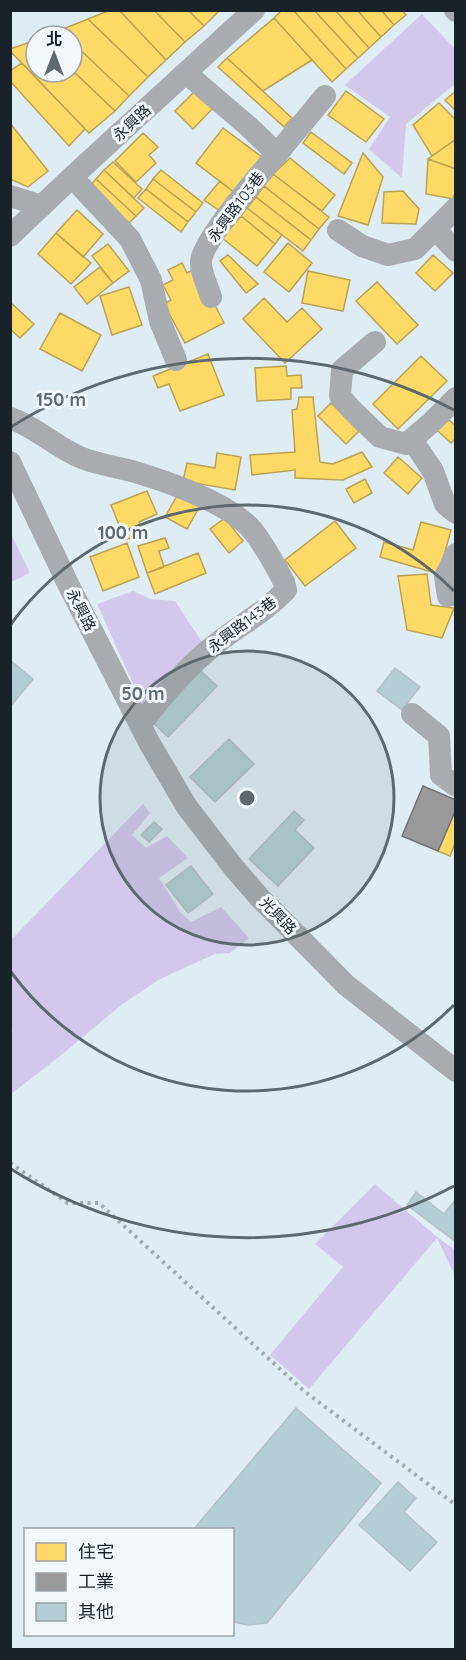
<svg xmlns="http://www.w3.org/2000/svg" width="466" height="1660" viewBox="0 0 466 1660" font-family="Quicksand,'Noto Sans TC',sans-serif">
	<rect width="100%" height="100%" fill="#e0ecf4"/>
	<path fill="#d2c8ea" d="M422,14L455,49V84L406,124L402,178L369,149L390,117L345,85Z
		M10,532L30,573L11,582H10Z
		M133,591L151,599L175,601L202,642L143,706L97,604Z
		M143,804L150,813L132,835L146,848L167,836L188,858L159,878L181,913L191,922L221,907L249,938L230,953L215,954L160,979L120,1006L60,1056L11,1094L10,1033L13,1031L10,1028L11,940Z
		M375,1184L437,1237L455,1250V1276L437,1238L309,1389L270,1355L343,1267L315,1244Z"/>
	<path fill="#ffd966" stroke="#baa253" stroke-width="1.5" d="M110,10H119L166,60L148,77L88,19Z
		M119,10H154L185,42L166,60Z
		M154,10H188L204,26L185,42Z
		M188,10H220L204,26Z
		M282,10H293L346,69L332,82L274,18Z
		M293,10H314L358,58L346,69Z
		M314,10H335L369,48L358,58Z
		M335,10H357L381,37L369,48Z
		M357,10H381L394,25L381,37Z
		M381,10H402L406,15L394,25Z
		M274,18L312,60L263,91L227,58Z
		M88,19L148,77L129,96L72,42V36H66L60,30Z
		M60,30L66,36H46Z
		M36,40V72H72V70L115,111L89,133L10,51V49Z
		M72,42L129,96L115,111L72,70Z
		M227,58L292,118L284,127L218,67Z
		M22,63L85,129L69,146L10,81V71Z
		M346,91L384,119L366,142L328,115Z
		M456,91V111L445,100Z
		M194,92L212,109L193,129L175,111Z
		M439,103L456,120V139L432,156L413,125Z
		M10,123L48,171L28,187L10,179Z
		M223,128L262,157L235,193L196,163Z
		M311,132L352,163L344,174L303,143Z
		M143,133L158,147L149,155L156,163L136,182L115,161Z
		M456,139V169L428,159L432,156Z
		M363,153L383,177L368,225L338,216Z
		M290,158L335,195L322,211L273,174Z
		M428,159L456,169V190L453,199L426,194Z
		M113,162L142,189L134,198L104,170Z
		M104,170L144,208L136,216L96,179Z
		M161,170L203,203L196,212L153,179Z
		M273,174L329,217L319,229L264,186Z
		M96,179L136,216L127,225L88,188Z
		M153,179L196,212L188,222L146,189Z
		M220,181L235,193L223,213L204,200Z
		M264,186L319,229L311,240L256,197Z
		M146,189L188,222L181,232L138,198Z
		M403,191L419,209L416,224L382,223L384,192Z
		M256,197L311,240L303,251L247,208Z
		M247,208L282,235L275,244L241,216Z
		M77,210L103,234L83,257L56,233Z
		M241,216L275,244L257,266L222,238Z
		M56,233L91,263L71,284L38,254Z
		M288,243L312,263L289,292L264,272Z
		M108,244L129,271L113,283L92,256Z
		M228,255L258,284L246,293L220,261Z
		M433,255L453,273L435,291L416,273Z
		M182,263L187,273L196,268L224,323L185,343L164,304L171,300L163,285L173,280L168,270Z
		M100,267L113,283L87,304L74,287Z
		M308,271L350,280L343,311L302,303Z
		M377,282L418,325L397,344L356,301Z
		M129,287L142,325L112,335L100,296Z
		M264,298L287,322L302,308L322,329L285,363L243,319Z
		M10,302L34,324L20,338L10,329Z
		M60,313L101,335L82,371L40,349Z
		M208,354L224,395L180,411L169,384L158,388L153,376Z
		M421,356L447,381L398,429L373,404Z
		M286,366L287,376L301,375L302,388H291V399L257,401L255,368Z
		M299,397H313L320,462L333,464L362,452L372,467L343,480L295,478V470L252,475L250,455L295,452L292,410L297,409Z
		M331,403L359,431L346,444L318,416Z
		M448,419L456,426V438L451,443L437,430Z
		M217,453L241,457L235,490L183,481L187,463L215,468Z
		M398,457L422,478L408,494L384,473Z
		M365,479L372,493L354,503L346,489Z
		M147,491L157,514L139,522L143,533L125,540L111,505Z
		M178,494L200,506L187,529L165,517Z
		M225,518L243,541L229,553L210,529Z
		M335,521L356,548L305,586L285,560Z
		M421,522L451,530L439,574L380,557L384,542L413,550Z
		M165,538L169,548L159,551L164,567L147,573L138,546Z
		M127,543L139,577L103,591L90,557Z
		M198,553L206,573L155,594L147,573Z
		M427,574L431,605L454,608L442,638L407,630L398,576Z
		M456,809V841L450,856L438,851Z"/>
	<path fill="#999" stroke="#727577" stroke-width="1.5" d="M423,786L456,800V809L438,851L402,836Z"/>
	<path fill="#b4ced3" stroke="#b4c0c4" stroke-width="1.5" d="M10,660L33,679L10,707Z
		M395,668L420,687L402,710L377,691Z
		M201,671L217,686L168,737L152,722Z
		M229,739L254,764L215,802L190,777Z
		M294,811L304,820L295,830L314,848L278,886L249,859Z
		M154,822L162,829L149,842L141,835Z
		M191,866L213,894L188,913L166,885Z
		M416,1192L444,1214L456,1199V1242L407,1205Z
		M296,1408L381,1483L267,1623L248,1625L232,1622V1530H193Z
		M398,1482L416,1498L404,1512L437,1542L410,1571L359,1525Z"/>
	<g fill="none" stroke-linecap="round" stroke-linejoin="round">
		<path stroke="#a4aaae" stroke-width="4" stroke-dasharray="3 4.5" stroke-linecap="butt" d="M10,1163L68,1203H99L304,1391L456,1505"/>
		<path stroke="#a8abb0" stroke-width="22" d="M455,10L456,11
			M186,73L248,126L277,154L325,96
			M72,177L130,239L151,280L160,321L176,360
			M10,196L42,206
			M435,229L456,251
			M338,230L362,246L388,255L415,249L456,208
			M10,236L72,177L254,10
			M211,297C208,287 200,271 201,261C203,240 261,173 277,154
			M375,342L342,370L340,396L351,409L380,437L406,444L431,423L456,398
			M10,418C36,427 57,448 82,458C100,465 118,467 135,472C169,482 231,504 253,531C265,546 275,565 284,582L286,590C263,614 241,624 216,644C187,666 162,696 140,725
			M412,440L433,471L445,504L456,513
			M10,462L69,586L150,744L187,807L234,868L260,898L346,985L456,1071
			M448,596L445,577L456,554
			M412,714L439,736L441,775L456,786"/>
	</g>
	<circle cx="247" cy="798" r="147" fill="#5e696f" fill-opacity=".12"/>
	<g fill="none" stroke="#5e696f" stroke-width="3">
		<circle cx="247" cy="798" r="147"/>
		<path d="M454 1005A293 293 0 0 1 11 972M11 624A293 293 0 0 1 454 591"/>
		<path d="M454 1186A440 440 0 0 1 11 1169M11 427A440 440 0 0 1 454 410"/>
	</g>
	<g text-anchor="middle" stroke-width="6" stroke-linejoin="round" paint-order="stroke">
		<g font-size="15" fill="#182228" stroke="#f3f8fc">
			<text transform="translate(132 123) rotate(-43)" y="5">永興路</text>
			<text transform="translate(236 207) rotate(-53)" y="5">永興路103巷</text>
			<text transform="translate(81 610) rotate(63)" y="5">永興路</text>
			<text transform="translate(242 625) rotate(-37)" y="5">永興路143巷</text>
			<text transform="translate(278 916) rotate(46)" y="5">光興路</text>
		</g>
	</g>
	<circle cx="247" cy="798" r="9" fill="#5e696f" stroke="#f3f8fc" stroke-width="3"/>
	<g font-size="18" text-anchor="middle" font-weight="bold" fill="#5e696f" stroke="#f3f8fc" stroke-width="6" stroke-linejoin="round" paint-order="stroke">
		<text x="61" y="406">150 m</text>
		<text x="123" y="539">100 m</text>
		<text x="143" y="700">50 m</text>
	</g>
	<rect width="466" height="1660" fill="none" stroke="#182228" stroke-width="24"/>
	<rect x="24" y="1528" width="210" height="108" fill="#f3f8fc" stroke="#9ba2a7" stroke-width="1.5"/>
	<rect x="36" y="1543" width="30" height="18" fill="#ffd966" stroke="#9ba2a7" stroke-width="1.5"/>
	<text x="78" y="1558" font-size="18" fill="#182228">住宅</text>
	<rect x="36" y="1573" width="30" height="18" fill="#999999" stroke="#9ba2a7" stroke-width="1.5"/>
	<text x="78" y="1588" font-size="18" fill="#182228">工業</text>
	<rect x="36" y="1603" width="30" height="18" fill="#b4ced3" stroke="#9ba2a7" stroke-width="1.5"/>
	<text x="78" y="1618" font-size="18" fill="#182228">其他</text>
	<g transform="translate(54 54)"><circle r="28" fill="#f3f8fc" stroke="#9ba2a7" stroke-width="1.5"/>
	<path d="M0-4.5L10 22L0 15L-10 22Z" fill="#5e696f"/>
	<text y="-9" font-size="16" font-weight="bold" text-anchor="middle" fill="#182228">北</text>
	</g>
</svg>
